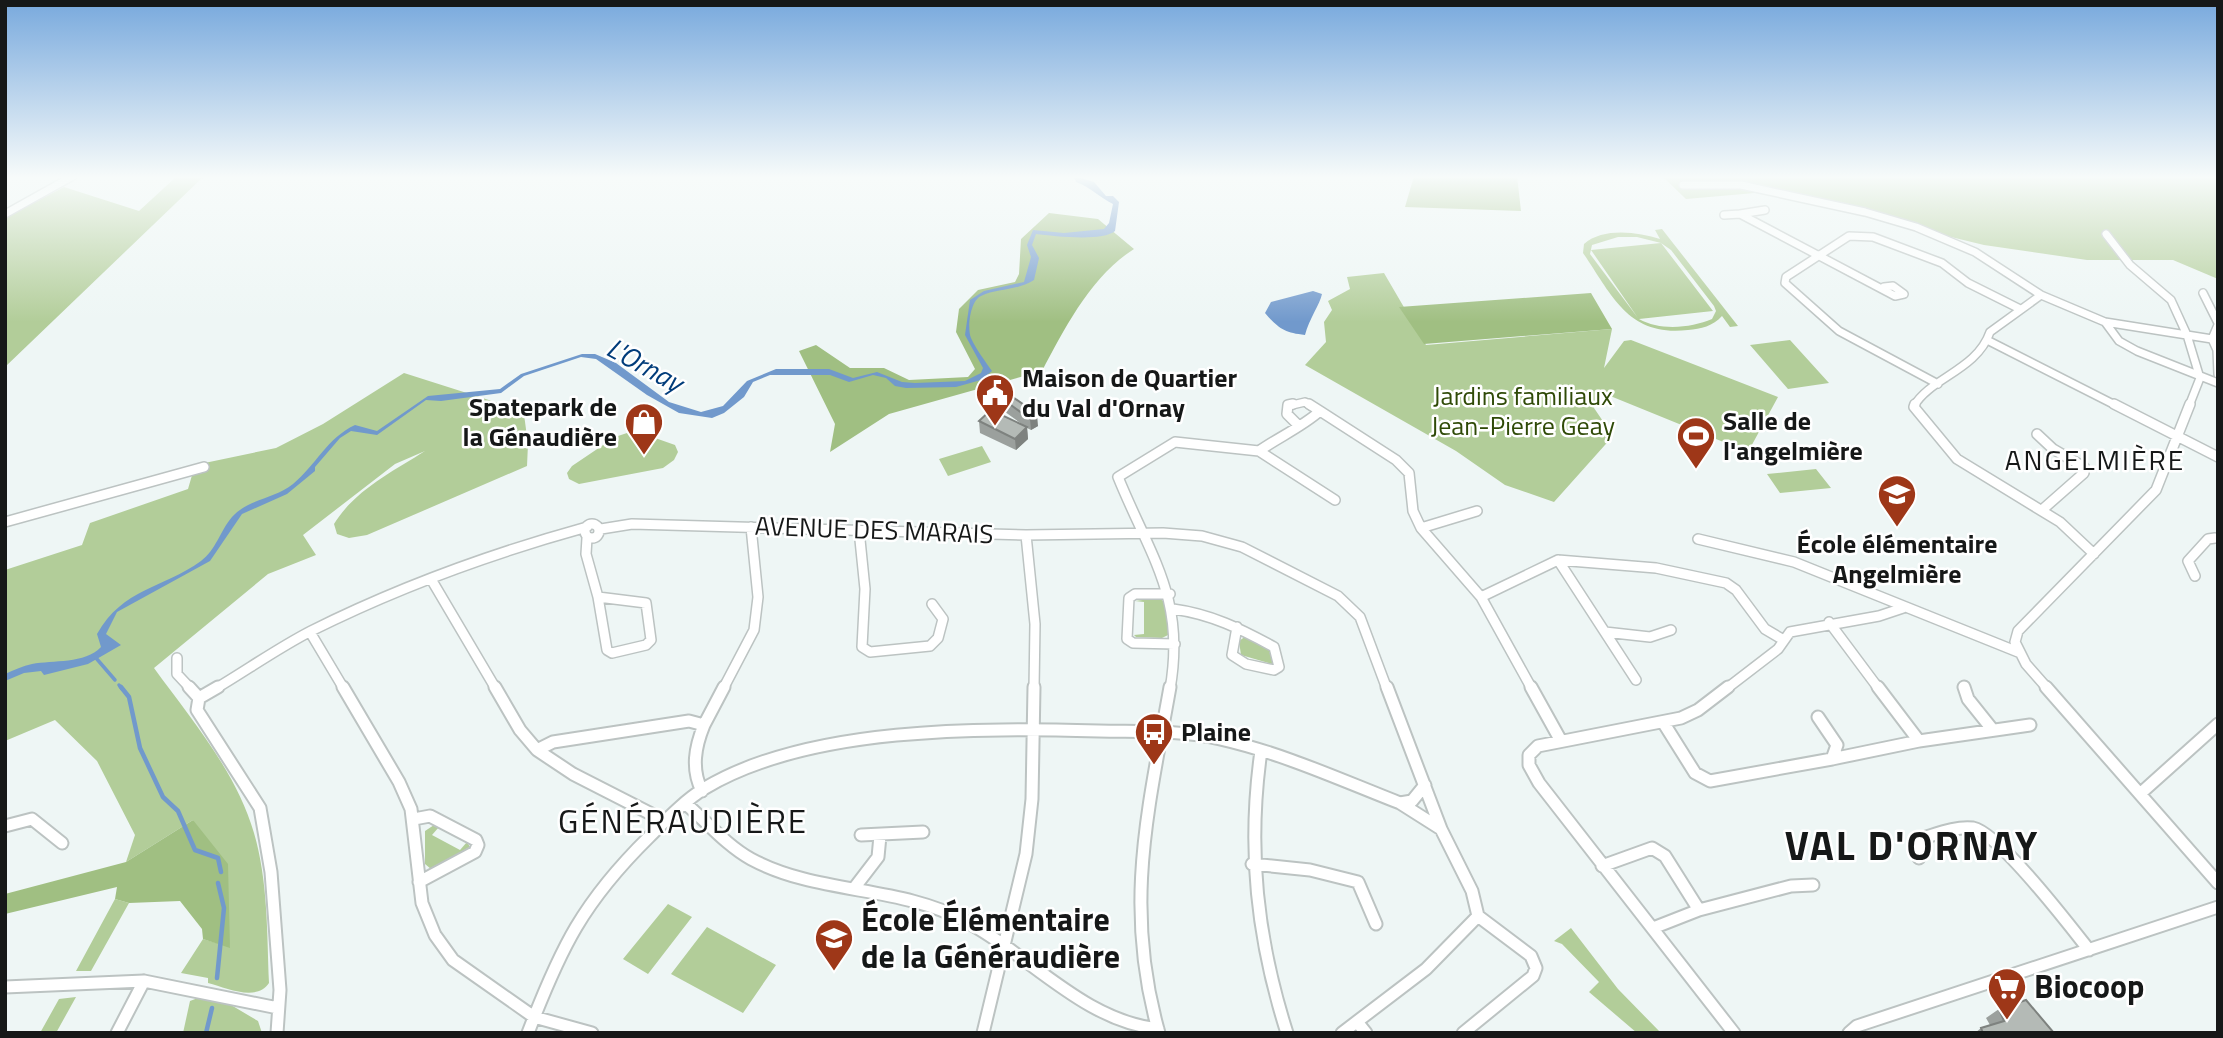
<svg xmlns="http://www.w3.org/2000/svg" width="2223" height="1038" viewBox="0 0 2223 1038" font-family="'Titillium Web',sans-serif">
	<rect width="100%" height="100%" fill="#eef6f5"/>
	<path fill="#b2cd99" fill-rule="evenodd" d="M177,176H211L201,179L5,367V218L64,187L139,211Z
		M1662,176H2218V279L2173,260H2087L1984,245L1766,192L1686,199Z
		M1662,229L1738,326L1730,327L1722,316C1713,326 1701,329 1688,330C1628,337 1612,295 1583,253L1584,244C1603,227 1638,232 1660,239L1655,230ZM1618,237H1637L1661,243L1591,250L1638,318L1590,254L1592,245ZM1661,243L1671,250L1714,306L1716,311L1712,319C1691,328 1660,331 1639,319L1713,311Z
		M1384,273L1426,345L1612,329L1604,368L1624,341L1631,340L1778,397L1748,452L1598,391L1594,408L1613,436L1554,502L1505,485L1456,451L1305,365L1326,342L1324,322L1332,310L1328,301L1350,289L1347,277Z
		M1790,340L1829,383L1788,389L1750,345Z
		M404,373L517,409L523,407L528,444L527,466L367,535L349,538L337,534L334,524C355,490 392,472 425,451L395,464L303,535L316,555L268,574L154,668C191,719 236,771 254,833C268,881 267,933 269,983C256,1002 227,988 208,983V978L181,973L203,939L230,947L193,820L126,862L135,835L97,761L55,720L5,741V570L82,545L90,523L188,489L195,465L276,448L323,424Z
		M627,433H641L675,445L678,452L674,460L663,468L579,484L569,479L567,473L572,466L615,437Z
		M982,446L991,462L948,476L939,459Z
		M1816,469L1831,488L1780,493L1767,474Z
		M1158,598L1167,603L1168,635L1162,638L1136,637L1134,635L1144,634V602L1135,601Z
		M1246,636L1269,649L1274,659L1272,664L1241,655L1239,641Z
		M434,825L439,827L432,835L460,850L467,842L470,847L431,869L425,864V831Z
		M115,899L129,903L91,971H76Z
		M668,904L692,917L648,974L623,959Z
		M707,927L776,965L743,1013L671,974Z
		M1571,928L1618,989L1661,1033H1637L1589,992L1599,982L1562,944L1554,941Z
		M203,996L231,1005L258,1021L262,1033H183L190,1001Z
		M76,997L56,1033H40L59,999Z"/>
	<path fill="#a0bf82" d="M1414,176H1517L1521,211L1405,207Z
		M1049,213L1098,219L1134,249C1091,276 1065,328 1042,371L889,414L830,452L835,424L799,351L816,345L850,368H884L909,380L968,377L975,369L956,332L959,309L978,290L1015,282L1019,274L1021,239Z
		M1591,293L1612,329L1424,344L1399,307Z
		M193,820L228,864L230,948L203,939L202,929L180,901L129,903L115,899L117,887L5,914V894L126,862Z"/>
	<path fill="#7199cc" d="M1074,176L1094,182L1106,196H1113L1119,202L1115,231C1102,242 1054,236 1036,234L1032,245L1039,258L1034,280C1017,291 998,288 981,296C970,301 967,328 971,338C976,349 985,361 992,371L981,380L956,387L906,388L895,386L886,378L873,375L849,382L830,375H770L753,382L744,397L724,413L712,418L679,413L647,395L596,359L581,357L524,376L501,393L441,401L426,400L377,435L351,431L340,438L315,467V471L287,494L242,514L210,561L117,612L106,634L121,645L88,664L44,675L41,671L24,673L5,681V674C14,670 23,666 32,664C53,660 85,664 101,647L97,634C123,588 162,589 201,561C216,550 220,531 232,517C248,499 274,499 293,484C316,465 327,438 355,425L377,431L428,396L500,389L521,374L582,354H595L616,363L669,402L701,412L723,406L747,381L776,369H829L853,378L877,372L902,382L915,383L965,381L981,373L983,368L965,335L970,300L984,291L1024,282L1031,257L1027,245L1033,230L1064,233L1104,229L1109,223L1113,204C1099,197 1090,187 1076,182Z
		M1313,291L1322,294C1320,304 1309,319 1305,335C1284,333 1278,328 1265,313L1271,302Z"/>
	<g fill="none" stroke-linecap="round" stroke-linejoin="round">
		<path stroke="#7199cc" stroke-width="3.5" d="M96,658L115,680
			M119,685L122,689"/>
		<path stroke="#7199cc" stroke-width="4.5" d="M121,687L129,697L140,748L163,797L178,811L195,850L218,858L221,872
			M217,978L224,908L218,883
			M206,1033L212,1008"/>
		<g stroke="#bcc3c2" stroke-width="10">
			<path id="street-far2" d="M1683,185H1741L1865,212L1916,227L1975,252L2041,295L2105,322L2119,341L2137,351L2218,383
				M1765,210L1740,214L1895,296L1904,294L1893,286L1884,287
				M5,214L73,176
				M1724,215L1740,214
				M2106,234L2130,265L2171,300L2187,335L2200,378L2189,406
				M2203,293L2218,323
				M2105,322L2212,339
				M2218,325L2212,339L2217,350L2218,374
				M1989,341L2117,406
				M1938,384L1839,331L1785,283L1786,277L1849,236L1873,237L1942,263L1968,283L2020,309
				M1288,406L1305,402L1311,406
				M1914,406C1930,378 1977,370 1990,332L2041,295"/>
		</g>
		<g stroke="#bcc3c2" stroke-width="12">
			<path id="street-far1" d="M1293,404L1288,405L1287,414L1298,425
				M1915,404L1914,407L1957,459L2060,522L2094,554
				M2114,404L2218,457
				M1320,411L1396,460L1409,473L1413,511L1421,528L1481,597L1532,689
				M2037,434L2053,449L2084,467V473L2042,510
				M1259,451L1335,500
				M5,522L204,467
				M585 531a7 7 0 1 1 14 0a7 7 0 1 1-14 0Z
				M1421,528L1477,511
				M601,529L632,524L1026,535L1163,533L1202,536L1242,547L1338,596L1360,617L1387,689
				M859,530L865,589L862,647L870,652L930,646L938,638L943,619L932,604
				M1026,535L1035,624L1034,689
				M587,538L586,554L598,597
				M1698,539L1794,562L2018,652
				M1558,560L1656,568L1726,583L1736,590L1765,629L1782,639
				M1558,560L1636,680
				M2195,576L2188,561L2208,539L2215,538
				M431,579L496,689
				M1170,594H1135L1129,598L1127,639L1133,643L1175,644
				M598,597L646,603L651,640L646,645L612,653L607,650Z
				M1481,597L1558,560
				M1173,609C1211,614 1241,629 1274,647L1279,667L1274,670L1246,664L1232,655L1237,627
				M1829,622L1879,689
				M310,632L344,689
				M1605,632L1650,637L1671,630
				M177,658V674L191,689
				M215,689C247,670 278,648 311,631C399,587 493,553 587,527
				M723,689L754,630L758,597L751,527
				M1170,689C1186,598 1150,556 1118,477L1175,442L1259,451C1279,437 1302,427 1320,411L1309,404
				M1726,689L1778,649L1790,632L1879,616L1903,608
				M2048,689L2026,664L2015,642L2018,631L2156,490L2190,404"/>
		</g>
		<g stroke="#bcc3c2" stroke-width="15">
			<path id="street" d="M189,687L199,698L197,710L260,808L271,872L280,990L277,1033
				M343,687L399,782L411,809L422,903L435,935L453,960L534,1017L592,1033
				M495,687L520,730L537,750
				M1387,687L1441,829
				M1531,687L1561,741
				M1728,687L1698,710L1681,718L1538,746L1529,755V765L1539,783L1734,1033
				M1964,687L1968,699L1992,729
				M2046,687L2218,883
				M199,698L218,687
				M1663,722L1695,773L1710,781L1832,759L1837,745L1818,717
				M704,725L724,687
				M1919,741L2030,725
				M1261,751C1247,849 1257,939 1287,1033
				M1832,759L1919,741L1878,687
				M1425,785L1412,801L1400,803L1441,829L1472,891L1478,916
				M2141,793L2218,724
				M686,804C707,822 726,845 751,859C818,895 899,885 965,921C1030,955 1082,1020 1158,1029
				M414,819L430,816L476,840L478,845L475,852L419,882
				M665,821L573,774L537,750L553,742L689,721L704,725C695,747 691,769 702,791
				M5,826L32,819L62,843
				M861,835L923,832
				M1919,858L1920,839C1937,834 1955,826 1973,828C1999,833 2070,926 2089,950
				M1252,864L1310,870L1358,882L1376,924
				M1602,866L1652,848L1665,856L1699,910L1653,928
				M855,887L878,857L880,836
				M1699,910L1791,886L1813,885
				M5,987L144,981L278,1008
				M1358,1023L1366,1033
				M117,1033L144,981
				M528,1033C561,947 583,902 649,837C666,820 684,801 705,788C809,726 980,728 1099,731C1140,732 1180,730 1220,739C1282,753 1341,780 1400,803
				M983,1033L1026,854L1032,799L1034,687
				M1159,1033C1123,907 1148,811 1170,687
				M1342,1033L1426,969L1478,916L1531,956L1536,968L1533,976L1463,1033
				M1849,1033L1857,1026L2218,907"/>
		</g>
		<use href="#street-far2" stroke="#fff" stroke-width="7"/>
		<use href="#street-far1" stroke="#fff" stroke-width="9"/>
		<use href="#street" stroke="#fff" stroke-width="11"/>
	</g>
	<path fill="#9ba09d" d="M1007,393L1038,426L1031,430L1027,428L1028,439L1016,450L980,433L979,421L1023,425L1001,409L1000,397Z
		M1999,1009L2054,1033H1975L1981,1028L1990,1025L1986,1018Z"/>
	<path fill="#7e827f" d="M1037,414L1038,426L1031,430L1030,419Z
		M1027,427L1028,439L1016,450L1015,439Z"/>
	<path fill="#b4bab6" stroke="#7e827f" stroke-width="2" d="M1007,393L1037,414L1030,419L1000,397Z
		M991,410L1027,427L1015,439L979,421Z
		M2026,1000L2054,1033H1983L1981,1028L2004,1021L1999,1009Z"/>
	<linearGradient id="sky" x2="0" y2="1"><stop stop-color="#78a9dd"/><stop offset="0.55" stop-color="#f7fbfa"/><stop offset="1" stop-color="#f7fbfa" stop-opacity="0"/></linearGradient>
	<rect width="2223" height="322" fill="url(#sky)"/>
	<defs>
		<g id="civic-pin" transform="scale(2.0125)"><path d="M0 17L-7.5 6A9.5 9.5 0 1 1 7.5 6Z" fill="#9e3718" stroke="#fff"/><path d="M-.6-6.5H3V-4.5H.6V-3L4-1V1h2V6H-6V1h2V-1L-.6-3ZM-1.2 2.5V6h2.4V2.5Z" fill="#fff"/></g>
		<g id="shop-pin" transform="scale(2.0125)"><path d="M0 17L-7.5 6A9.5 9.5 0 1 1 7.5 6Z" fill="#9e3718" stroke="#fff"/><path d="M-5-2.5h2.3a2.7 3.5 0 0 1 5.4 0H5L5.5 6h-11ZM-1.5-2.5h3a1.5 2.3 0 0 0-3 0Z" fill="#fff"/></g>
		<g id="stadium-pin" transform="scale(2.0125)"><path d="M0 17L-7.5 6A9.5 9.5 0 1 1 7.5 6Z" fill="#9e3718" stroke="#fff"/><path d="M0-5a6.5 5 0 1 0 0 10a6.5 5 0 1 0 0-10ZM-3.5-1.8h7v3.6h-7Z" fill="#fff"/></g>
		<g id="school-pin" transform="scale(2.0125)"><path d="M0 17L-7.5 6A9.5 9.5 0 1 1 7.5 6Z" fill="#9e3718" stroke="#fff"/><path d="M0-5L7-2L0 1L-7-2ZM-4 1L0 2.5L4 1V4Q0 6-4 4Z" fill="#fff"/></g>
		<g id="bus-pin" transform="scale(2.0125)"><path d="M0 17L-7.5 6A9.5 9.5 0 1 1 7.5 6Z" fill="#9e3718" stroke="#fff"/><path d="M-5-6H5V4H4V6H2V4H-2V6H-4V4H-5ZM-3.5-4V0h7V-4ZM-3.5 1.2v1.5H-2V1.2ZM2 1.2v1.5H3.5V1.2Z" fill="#fff"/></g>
		<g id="supermarket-pin" transform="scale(2.0125)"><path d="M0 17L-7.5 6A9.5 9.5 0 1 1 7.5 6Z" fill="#9e3718" stroke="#fff"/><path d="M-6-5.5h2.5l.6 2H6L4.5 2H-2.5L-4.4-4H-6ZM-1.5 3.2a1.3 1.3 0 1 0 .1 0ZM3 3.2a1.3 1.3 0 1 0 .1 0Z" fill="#fff"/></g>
	</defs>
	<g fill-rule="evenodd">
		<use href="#civic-pin" x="995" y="393"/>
		<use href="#shop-pin" x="644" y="422"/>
		<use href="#stadium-pin" x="1696" y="436"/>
		<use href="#school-pin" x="1897" y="494"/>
		<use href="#bus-pin" x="1154" y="732"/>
		<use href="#school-pin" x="834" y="938"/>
		<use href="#supermarket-pin" x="2007" y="987"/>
	</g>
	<g text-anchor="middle" stroke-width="5" stroke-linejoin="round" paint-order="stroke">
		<g font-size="26" font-weight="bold" fill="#161818" stroke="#fff" text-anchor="start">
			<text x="1022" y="387">Maison de Quartier<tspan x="1022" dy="30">du Val d'Ornay</tspan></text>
			<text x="617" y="416" text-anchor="end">Spatepark de<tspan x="617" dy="30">la Génaudière</tspan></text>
			<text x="1723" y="430">Salle de<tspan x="1723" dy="30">l'angelmière</tspan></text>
			<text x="1897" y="553" text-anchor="middle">École élémentaire<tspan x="1897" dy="30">Angelmière</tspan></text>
			<text x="1181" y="741">Plaine</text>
		</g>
		<g font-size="26" fill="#2f4a07" stroke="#fff">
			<text x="1523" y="405">Jardins familiaux<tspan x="1523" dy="30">Jean-Pierre Geay</tspan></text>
		</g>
		<g font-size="26" fill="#161818" stroke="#fff">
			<text transform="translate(874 530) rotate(2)" y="9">AVENUE DES MARAIS</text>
		</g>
		<g font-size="28" font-style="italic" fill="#003c7a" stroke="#fff">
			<text transform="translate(645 365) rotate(29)" y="10">L'Ornay</text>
		</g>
		<g font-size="28" letter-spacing="2" fill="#161818" stroke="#fff">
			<text x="2095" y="470">ANGELMIÈRE</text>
		</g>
		<g font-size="32" font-weight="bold" fill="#161818" stroke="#fff" text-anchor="start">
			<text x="861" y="931">École Élémentaire<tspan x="861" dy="37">de la Généraudière</tspan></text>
			<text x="2034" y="998">Biocoop</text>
		</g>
		<g font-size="33" letter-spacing="2" fill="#161818" stroke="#fff">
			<text x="683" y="833">GÉNÉRAUDIÈRE</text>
		</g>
		<g font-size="40" font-weight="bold" letter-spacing="2" fill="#161818" stroke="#fff">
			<text x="1912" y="860">VAL D'ORNAY</text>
		</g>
	</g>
	<rect width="2223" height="1038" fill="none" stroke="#161818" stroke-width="14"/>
</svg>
